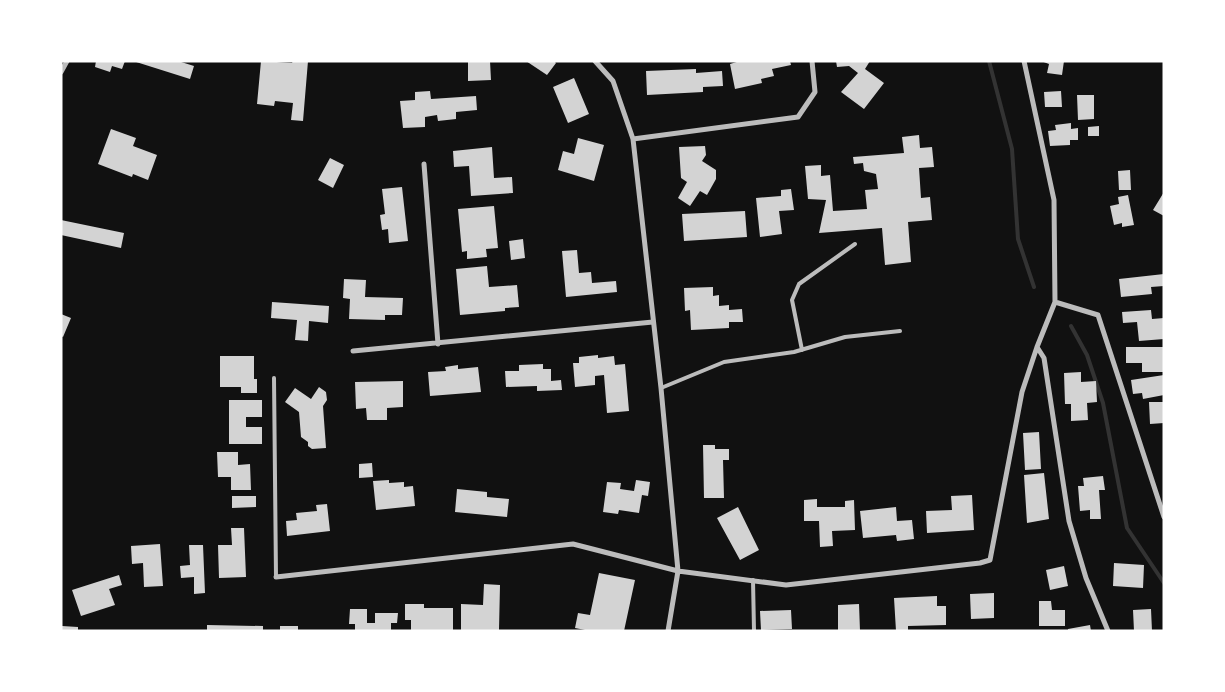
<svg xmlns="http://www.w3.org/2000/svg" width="1225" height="692" viewBox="0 0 1225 692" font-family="Ubuntu,sans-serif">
	<rect width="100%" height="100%" fill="#111"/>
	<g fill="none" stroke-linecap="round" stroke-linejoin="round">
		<path stroke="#333" stroke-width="4" d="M989,61L1012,149L1018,239L1034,287
			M1071,326L1087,355L1103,403L1127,528L1164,583"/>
	</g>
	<path fill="#d3d3d3" d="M96,61H125L122,69L112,66L110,72L95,67Z
		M133,61H178L194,66L190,79Z
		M261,61L292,63L293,61H308L303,121L291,120L293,103L275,101L274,106L257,104Z
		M468,61H490L491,80L468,81Z
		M526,61H554L556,63L547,75Z
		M740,61H790L791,65L772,69L774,76L761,79L762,83L735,89L730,64Z
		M836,61H870L865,69L884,83L864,109L841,92L858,73L849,66L837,67Z
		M1041,61H1064L1062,75L1047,73L1049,64Z
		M696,69V73L722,71L723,86L703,87V92L647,95L646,71Z
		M574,78L589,114L568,123L553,87Z
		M430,91L431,99L476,96L477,110L456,112V119L438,121L437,115L425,117V127L403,128L400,101L415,100V92Z
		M1061,91L1062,107H1045L1044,92Z
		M1077,95H1094V119L1078,120Z
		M1071,123V129L1078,128V140H1070V145L1050,146L1048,131L1056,130L1055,125Z
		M1099,126V136H1088V127Z
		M111,129L136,138L133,146L157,155L148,180L133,174L132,177L98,164Z
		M919,135L920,148L932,147L934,167L919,168L921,198L930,197L932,220L908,222L911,262L885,265L882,228L819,233L826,200L808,199L805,166L821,165V176L830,175L833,211L867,209L865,190L878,189L876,174L864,171L863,163L854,164L853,157L904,153L902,137Z
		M578,138L604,145L594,181L558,170L563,151L574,154Z
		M705,146L706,155L702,161L716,170V179L707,195L700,191L690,206L678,198L687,182L681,178L679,147Z
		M492,147L494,178L512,177L513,193L471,196L469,166L454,167L453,151Z
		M330,158L344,165L333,188L318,180Z
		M1130,170L1131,190H1119L1118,171Z
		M402,187L408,241L389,243L388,229L382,230L380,215L385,214L382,189Z
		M791,189L794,210L779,211L782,234L760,237L756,198L781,196V190Z
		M1164,192V216L1153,210Z
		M1128,195L1134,225L1122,227V223L1114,225L1110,206L1119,204L1118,197Z
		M494,206L498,248L486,249L487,257L467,259V251L462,252L458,209Z
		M745,211L747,237L684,241L682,214Z
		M61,220L124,233L121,248L61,235Z
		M523,239L525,258L511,260L509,241Z
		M577,250L579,273L591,272L592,283L616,281L617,292L566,297L562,251Z
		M487,266L489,287L517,285L519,307L505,308V311L460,315L456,269Z
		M1164,274V286L1151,287L1152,294L1121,297L1119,279Z
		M344,279L366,280L365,297L403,298L402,315H385V320L349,319L350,299L343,298Z
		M713,287V296L719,295V306L729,305V310L742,309L743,322H729V328L691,330L690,310L685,311L684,288Z
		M272,302L329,306L328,323L309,321L308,341L295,340L297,320L271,318Z
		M1151,310L1152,319L1164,318V339L1139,341L1137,322L1123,323L1122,312Z
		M61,314L71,318L63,337L61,336Z
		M1126,347H1164V372H1142V363H1126Z
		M598,355V358L614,356L615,365L625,364L629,411L607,413L604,375L595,376V385L575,387L573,363H579V357Z
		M220,356H254V379H257V393H241V387H220Z
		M543,364V369H551V381L561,380L562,390L537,391V386L506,387L505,371H519V365Z
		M458,365V369L478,367L481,392L430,396L428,372L446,371L445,367Z
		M1081,372V382L1096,381L1097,402L1087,403L1088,420L1071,421V404H1065L1064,373Z
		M1164,375V395L1143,399L1142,393L1133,394L1131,380Z
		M403,381V407L387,408V420H367L366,408L356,409L355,382Z
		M319,387L326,392L327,400L323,406L326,448L312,449L308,446V442L301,437L299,412L285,402L295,388L311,399Z
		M229,400H262V417H246V427H262V444H229Z
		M1149,402H1164V423L1150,424Z
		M1039,432L1041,469L1025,470L1023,433Z
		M703,445H715V449H729V460H723L724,498H704Z
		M217,452H238V465L250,464L251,490H231V477H218Z
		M372,463L373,477L359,478V464Z
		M1044,473L1049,519L1027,523L1024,475Z
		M1103,476L1105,490H1099L1101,519H1090V510L1080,511L1078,486H1084L1083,478Z
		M389,480V483L404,482V487L413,486L415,506L376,510L373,481Z
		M636,480L650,482L648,496L642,495L639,513L619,510L618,514L603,512L607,482L621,483L620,489L634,491Z
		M457,489L487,492V497L509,499L507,517L455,512Z
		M972,495L974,530L927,533L926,511L952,510L951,496Z
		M232,496H256V507L232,508Z
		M817,499V507H845V501L854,500L855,530L832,531L833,546L820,547L819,521H804V500Z
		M327,504L330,531L287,536L286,521L297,520L296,513L317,511L316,505Z
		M738,507L759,550L740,560L717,518Z
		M896,507L897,521L912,520L914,539L897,541L896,535L863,538L860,511Z
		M231,528H244L246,577L219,578L218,545H232Z
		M160,544L163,586L144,587L143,563L132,564L131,546Z
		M189,545H203L205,593L194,594V577L181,578L180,566L190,565Z
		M1114,563L1144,565L1143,588L1113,586Z
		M1064,566L1068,586L1050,590L1046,570Z
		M599,573L635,580L624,631H590L575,628L578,613L590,615Z
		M119,575L122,585L109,589L115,605L81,616L72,590Z
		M484,584L500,585L499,630H461V604L483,605Z
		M994,593V618L971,619L970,594Z
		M937,596V606H946V625L908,626V631H896L894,598Z
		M1039,601H1051L1052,610H1065V626H1039Z
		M405,604H424V608H453V631H411V620H405Z
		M859,604L860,631H838V605Z
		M350,609H367V623H375V613H398L397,623H391V631H355V624H349Z
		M1151,609L1152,631H1134L1133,610Z
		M791,610L792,629L761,630L760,611Z
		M207,625L263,626V631H207Z
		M1090,625L1091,631H1068V629Z
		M62,626L78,627V631H62Z
		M280,626H298V631H280Z"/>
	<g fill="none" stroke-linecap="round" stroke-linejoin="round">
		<path stroke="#bcbcbc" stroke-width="4" d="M802,350L792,300L799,284L855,244
			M274,378L276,577
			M661,388L724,362L794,352L845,337L900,331
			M753,580L754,631"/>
		<path stroke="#bcbcbc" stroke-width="5" d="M595,61L613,81L633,139L661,388L678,571L668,631
			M1024,61L1054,200L1055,302L1037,347L1044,358L1069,521L1086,578L1108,631
			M61,72L67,61
			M633,139L798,117L815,92L812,61
			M424,164L438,344
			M1055,302L1098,315L1164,517
			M353,351L653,322
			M276,577L573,544L678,571L786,585L980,563L990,560L1022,392L1037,347"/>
	</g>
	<rect width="1225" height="692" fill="none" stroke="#ffffff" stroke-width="125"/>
</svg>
